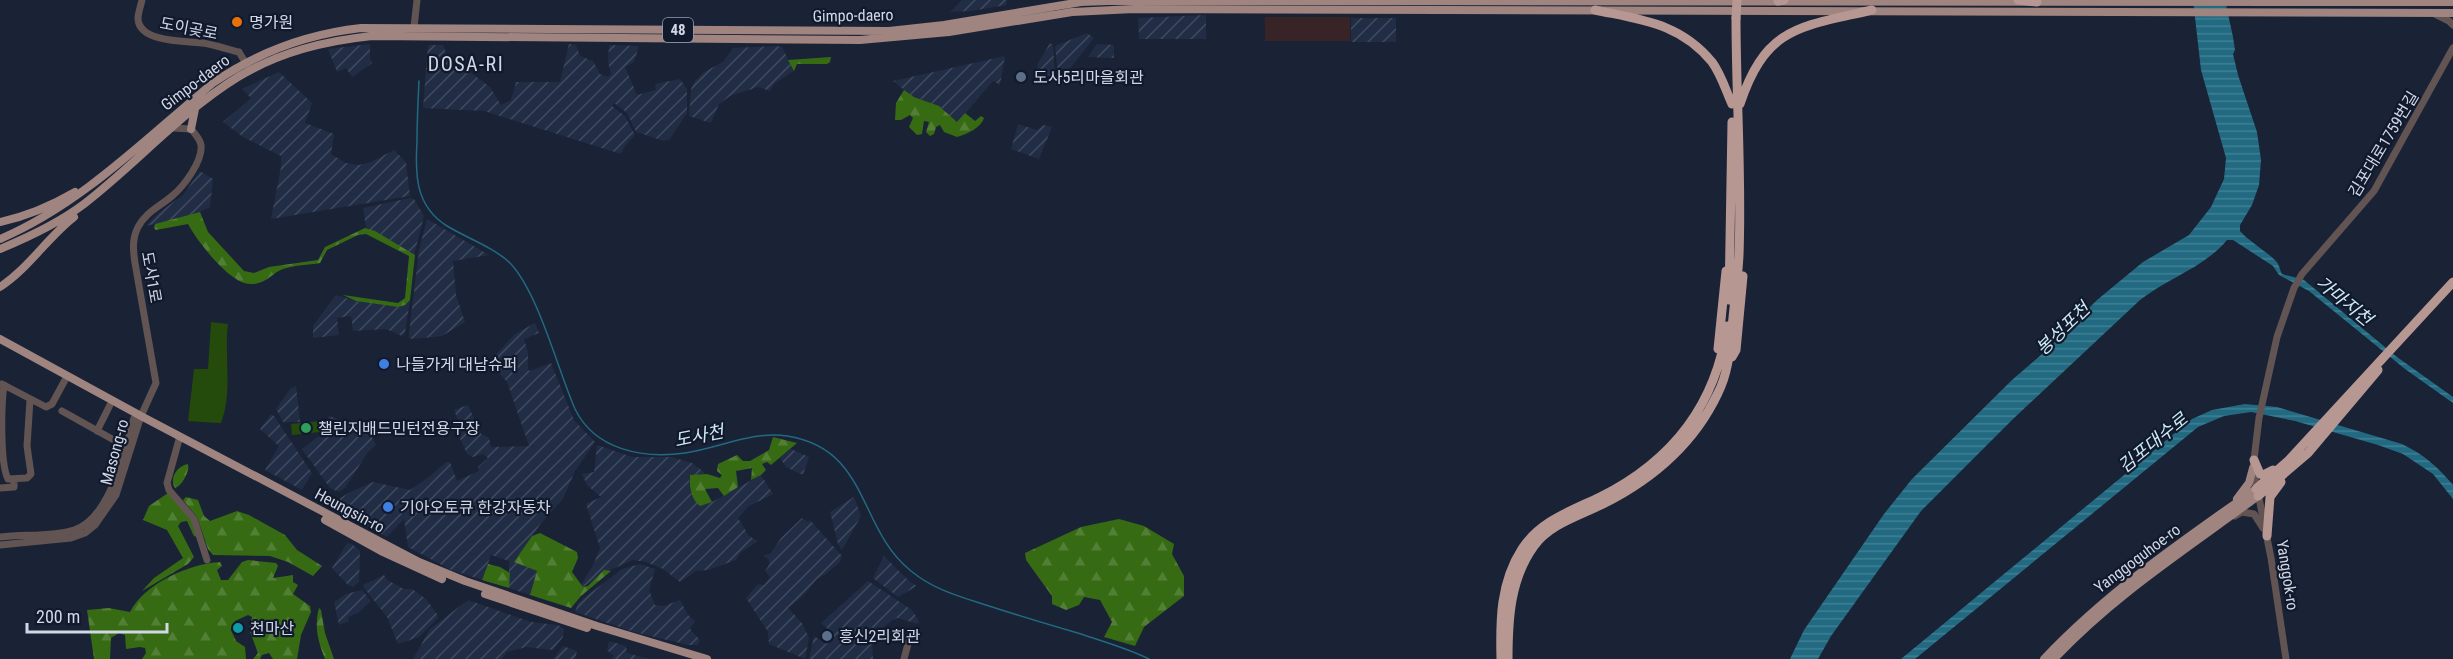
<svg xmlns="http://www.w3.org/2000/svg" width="2453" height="659" viewBox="0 0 2453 659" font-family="'Roboto Condensed','Noto Sans KR',sans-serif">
	<defs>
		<pattern id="industrial-furrows" width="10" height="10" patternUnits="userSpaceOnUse" patternTransform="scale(1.5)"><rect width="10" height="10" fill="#212c45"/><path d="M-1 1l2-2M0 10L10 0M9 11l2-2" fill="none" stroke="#404a60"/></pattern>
		<pattern id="forest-firs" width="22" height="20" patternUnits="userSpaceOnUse" patternTransform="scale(1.5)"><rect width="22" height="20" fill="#366b13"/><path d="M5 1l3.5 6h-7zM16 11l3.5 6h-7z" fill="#527f35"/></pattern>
		<pattern id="water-rules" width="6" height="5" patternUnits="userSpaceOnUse" patternTransform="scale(1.5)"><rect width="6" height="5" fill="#226a81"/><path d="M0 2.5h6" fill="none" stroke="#417f93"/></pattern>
	</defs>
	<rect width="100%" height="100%" fill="#1a2236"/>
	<path fill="#382427" d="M1265,17H1350V41H1265Z"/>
	<path fill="url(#industrial-furrows)" d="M962,0H1007L1006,5L971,11L950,12Z
		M1206,15V39H1139L1138,18Z
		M1351,18H1396V42H1351Z
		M1087,33L1094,38L1068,71L1062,86L1059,85L1055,46Z
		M1050,43L1053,45L1055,75L1036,77L1038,63Z
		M370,44V58L372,63L352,77L346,68L337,72L328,49Z
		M569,44L576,45L580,56L593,61L600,74L608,77L611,74L608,62L609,45L639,46L634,62L625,67L637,95L656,90L655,84L680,79L687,89V113L670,139L664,141L636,132L627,113L614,103L612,106L625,116L635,135L625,146L621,154L484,111L423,108L428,45H443L446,54L490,87L501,105L511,100L516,82H560Z
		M1097,44L1114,45V58L1088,57Z
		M777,46L782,47L794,71L775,83L770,91L758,87L730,96L719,104L711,123L689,116L691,89L695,81L704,72L723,62L733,48Z
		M1005,56L1000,85L993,81L958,122L931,103L910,95L893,81Z
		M279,72L312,103L305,123L334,134L331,154L346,163L359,165L371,162L394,150L406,162L410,196L271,219L281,167V156L243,137L223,122L251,98L242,89Z
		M1018,124L1037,130L1043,125L1052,127L1039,159L1011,149Z
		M200,171L213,179L210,207L190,216L146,226L156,215L183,195Z
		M410,198L414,199L424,216L414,255L366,228L363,208Z
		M427,219L489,255L453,261L456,295L465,322L442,336L413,339L409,338V333L419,250Z
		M336,295L356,301L398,307L405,305L410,300L405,333L402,336L386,329L353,331L351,316L337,318L339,335L313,338V326Z
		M535,323L539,333L524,339L528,353V369L529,371L551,363L574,420L595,442L575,471L563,499L541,523L515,562L537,571L530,595L509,588V561L491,555L482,580L451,570L408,547L404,519L387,537L352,518L339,499L350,492L373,482L410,490L429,477L446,462H450L457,481L479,471L478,467L488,458L483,454L473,457L467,454L454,425L459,423L454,410L468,405L481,434L489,438L491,447L529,446L507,382L495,368L492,359L515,334Z
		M296,386L300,422H283L276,409L290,389Z
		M271,414L274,416L312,473L302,490L265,470L279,446L260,429Z
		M329,416L368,430L376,445L368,452L345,488L339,492L330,488L302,449L319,436Z
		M597,445L632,457H671L692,463L704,472V474L689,476L690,491L699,506L712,502L761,475L773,494L749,506L738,518L749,536L758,541L740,553L736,560L708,570L696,571L680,582L663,569L646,562L633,560L610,570L583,587L581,585L594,563L600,548L586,504L601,497L587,485L582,474L594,472Z
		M791,449L809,457L803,475L786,467L780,458Z
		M854,497L861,516L842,550L838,544L830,512Z
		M802,518L808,522L810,520L842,556L840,562L826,574L817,579L803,596L788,608L802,623L809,638L805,659L769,644L768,632L746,598L758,584L764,585L770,577L765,571L769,565V560L764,556L771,553L781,538Z
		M347,543L352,544L360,551L359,582L353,587L348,585L332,568Z
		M884,556L910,582L917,586L898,597L873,578Z
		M640,564L655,569L649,590L655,605L664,606L680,600L688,615L695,621L690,629L700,640L698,645H688L634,632L575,612L578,603L585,597L622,569Z
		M384,575L387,580L404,589H412L426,599L437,614L438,618L419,637L398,644L387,617L364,588L363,585Z
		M868,581L912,610L919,621L918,624L897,618L891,621L872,637L873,659H809L814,636L826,644L834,634L821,623Z
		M362,590L371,601L358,613L348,617L349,621L339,625L334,602L346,594Z
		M468,600L531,622L558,625L564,629L563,637L553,650L526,647L507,652L502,659H413L430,629Z
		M609,641L626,646L627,653L648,659H611L614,656L607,650Z
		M563,646L577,651L575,659H553Z"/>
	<path fill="#244b0b" d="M211,322L228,324C224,357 233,391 221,423H218L188,421L194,369H208Z
		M320,421L321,432L292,435L291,424Z"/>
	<path fill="url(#forest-firs)" d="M831,57L830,62L827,64H797L794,71L788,60Z
		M904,90L914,97L939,106L957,122L965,113L975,121L981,116L984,118C981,128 967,134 957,137L944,132L940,125L936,127L934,134L930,136L926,132L929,122L924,121L922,134L917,135L909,127L913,118L910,115L901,120H895L896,103Z
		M200,212L208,232L244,271L254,273L269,267L318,260L325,247L365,228L375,231L415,255L410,300L405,305L398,307L356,301L343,295L398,303L405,298L409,256L366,234L358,235L327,250L320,263C308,265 295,265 283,269C273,272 266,285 250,284C230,284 197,241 188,224L156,230L154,228L155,224Z
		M773,437L797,443L771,465L767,462L762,464L766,470L761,475L751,480L752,468L736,471L738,487L724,496L718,488L705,489L712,502L700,506C691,499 689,487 690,475L707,474L720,478L722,475L717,471L718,464L737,455L743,461H750L769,450Z
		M188,464C190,471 182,486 175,488C169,478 177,466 188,464Z
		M168,493L190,516L197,537L194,536L187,521L181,522L178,526L194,557L188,564L142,591L154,578L183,558L167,530L143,520L149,506Z
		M186,497L198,500L204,516L210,521L237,511L249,515L285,535L297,550L322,566L313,576L288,562L270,556L213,555L208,549L197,517L183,500Z
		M1119,519L1144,526L1174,544L1172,554L1184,576V596L1144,627L1135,646L1104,637L1112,622L1100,600L1084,597L1079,605L1066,610L1052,604V596L1026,560L1025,553L1081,527Z
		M540,533L577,552L578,558L572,572L583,587L588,586L604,570L611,571L581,596L571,608L530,595L537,571L514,562L532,536Z
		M248,560L276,563L278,566L273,578L293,575V582L298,585L293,594L310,606L311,612L301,635L297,659H273L269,653L262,655L260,659H253L258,653L249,629L252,617L248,615L235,621L231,630L236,641L245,647L246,659H142L146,653L145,648L140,647L126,649L125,635L119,633L111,638L110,659H94L87,610L109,608L130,612C145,583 189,564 220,562L222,566L217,570L221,580H228L242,562Z
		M488,564L500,567L510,573L509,588L482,580Z
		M319,608L321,610L325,633L334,659H325C318,641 314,627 319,608Z"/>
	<path fill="url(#water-rules)" d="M2193,0H2225L2233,37L2235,50L2233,54L2238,75L2257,132L2261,160L2259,185L2252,205L2240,225V231C2249,242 2274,256 2278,264C2280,267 2280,271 2282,274L2304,280L2397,357L2453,397V403L2405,369L2309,291L2279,275L2273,266L2233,240H2227C2205,267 2168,278 2140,300L2013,419L1921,511L1831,636L1818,659H1790L1804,630L1884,514L1912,479L2012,380L2050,347L2097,300L2143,262L2189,235L2211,207L2224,179L2226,158L2201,70Z
		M2245,404L2277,407L2402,444C2423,454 2438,467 2453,485V499L2433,474L2403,454L2378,445L2295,421L2251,412L2224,416L2198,427L1915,659H1901L2192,419L2212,410Z"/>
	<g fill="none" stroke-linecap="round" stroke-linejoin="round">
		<path stroke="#226a81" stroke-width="1.5" d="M419,81C418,101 417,121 417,141C415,174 415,206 447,226C465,237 495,248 510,263C538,292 558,370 575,409C595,450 643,459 685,453C720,448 751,431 787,436C870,449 857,528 911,571C934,590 961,597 989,606C1020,616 1050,625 1081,634C1104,642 1127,648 1149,659"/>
		<path stroke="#615452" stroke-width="7" d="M142,0C141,5 138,13 138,18C138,43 187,41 203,43C215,45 227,49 239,52L248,67
			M2435,14L2449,21L2453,25
			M414,27L417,0
			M2,384L46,407L52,404L65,380
			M4,385C1,406 0,464 8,479L27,478L31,474L27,446L30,400
			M62,411L112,439
			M97,431L110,405
			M180,436L167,483L169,490L194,519L207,560
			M0,488L14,487V480
			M2235,516L2242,512L2254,514L2263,528
			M0,537C24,534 51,537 74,530C111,518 124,451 134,418L141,416
			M0,545L71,538L85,533L95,525L116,495L141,416L156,383L135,263C133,250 132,239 138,227C146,212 159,207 172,196C184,186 203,161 201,145C200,139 195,134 191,129L173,128
			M904,659L909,640
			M2286,659L2271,558L2253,468L2259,418L2277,337L2294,288L2302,274L2374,191L2453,48"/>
		<path stroke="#9f8480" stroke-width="8" d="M191,129L195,109
			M0,222C28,216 51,206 75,192
			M0,239C82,204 145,139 213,83C258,52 307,34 361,28L889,31L944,25L1081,2L1108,1L2453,2
			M0,249C29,237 59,223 84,204C136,164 181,112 238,77C280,52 324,41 372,36L860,40L949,32L1072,12L1134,9L2453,13
			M0,287C28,269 47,238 74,217
			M0,339L141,416L419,562L465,581L597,626L707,659
			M2237,499L2249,483L2253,468
			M325,520L381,551L442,579
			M485,594L587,628
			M2044,659C2106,593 2182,541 2256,489
			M2054,659C2114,595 2188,548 2258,496"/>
		<path stroke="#b79792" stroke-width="9" d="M2018,0L2037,2
			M1778,1L1784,0
			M1595,10C1642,20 1680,23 1712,62C1721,74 1726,91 1732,104
			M1740,104C1766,26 1800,27 1872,10
			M1729,300L1732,122
			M1718,349L1726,271
			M1732,357L1736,350L1743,276
			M2254,460L2260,474L2263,475L2273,470
			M2256,489L2288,461L2453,282
			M2258,496L2308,453L2378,370
			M2267,536L2270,497L2281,482
			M1501,659C1500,621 1500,583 1522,549C1540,521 1571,511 1600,497C1670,462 1716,406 1727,326
			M1508,659C1508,620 1510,579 1534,546C1550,524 1579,516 1603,504C1653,479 1694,444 1718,393C1730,369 1730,344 1733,318C1735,297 1738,276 1739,255C1742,176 1736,97 1736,18"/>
		<path stroke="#b79792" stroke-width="9" d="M1736,18L1737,0"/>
	</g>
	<circle fill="#e8710a" stroke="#11192c" stroke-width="2" cx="237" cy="22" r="6"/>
	<g fill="#5c6f8a" stroke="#11192c" stroke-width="2">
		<circle cx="1021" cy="77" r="6"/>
		<circle cx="827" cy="636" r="6"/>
	</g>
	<g fill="#3f7fe0" stroke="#11192c" stroke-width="2">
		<circle cx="384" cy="364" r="6"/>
		<circle cx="388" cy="507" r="6"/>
	</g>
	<circle fill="#2e9e5b" stroke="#11192c" stroke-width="2" cx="306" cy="428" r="6"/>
	<circle fill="#0f9aa8" stroke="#11192c" stroke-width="2" cx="238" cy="628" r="6"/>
	<g text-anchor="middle" stroke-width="4.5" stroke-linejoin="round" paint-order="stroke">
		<rect fill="#11192c" stroke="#979eae" stroke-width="1.5" x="663" y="18" width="30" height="24" rx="4.5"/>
		<g font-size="15" font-weight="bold" fill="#d1d7e5">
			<text x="678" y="35">48</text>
		</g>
		<g font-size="16" fill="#d1d7e5" stroke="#11192c">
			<text transform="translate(853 15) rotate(-1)" y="6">Gimpo-daero</text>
			<text transform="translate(189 28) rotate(11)" y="6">도이곶로</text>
			<text transform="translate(195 82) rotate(-37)" y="6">Gimpo-daero</text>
			<text transform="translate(2383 144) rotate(-59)" y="6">김포대로1759번길</text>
			<text transform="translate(152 277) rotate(80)" y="6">도사1로</text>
			<text transform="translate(114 452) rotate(-75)" y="6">Masong-ro</text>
			<text transform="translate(350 510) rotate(28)" y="6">Heungsin-ro</text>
			<text transform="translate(2137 558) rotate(-37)" y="6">Yanggoguhoe-ro</text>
			<text transform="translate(2288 575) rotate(81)" y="6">Yanggok-ro</text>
		</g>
		<g font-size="16" fill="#d1d7e5" stroke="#11192c" text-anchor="start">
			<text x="249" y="28">명가원</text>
			<text x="1033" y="83">도사5리마을회관</text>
			<text x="396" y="370">나들가게 대남슈퍼</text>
			<text x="318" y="434">챌린지배드민턴전용구장</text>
			<text x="400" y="513">기아오토큐 한강자동차</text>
			<text x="250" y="634">천마산</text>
			<text x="839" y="642">흥신2리회관</text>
		</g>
		<g font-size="18" font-style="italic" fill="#cee9f4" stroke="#11192c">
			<text transform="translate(2344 301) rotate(39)" y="6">가마지천</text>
			<text transform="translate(2063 329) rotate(-44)" y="6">봉성포천</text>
			<text transform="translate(699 436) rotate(-11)" y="6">도사천</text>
			<text transform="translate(2153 443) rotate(-39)" y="6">김포대수로</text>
		</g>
		<g font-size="20" letter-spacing="1.5" fill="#d1d7e5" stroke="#11192c">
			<text x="466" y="71">DOSA-RI</text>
		</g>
	</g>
	<path d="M27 623v9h140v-9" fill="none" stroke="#d1d7e5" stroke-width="3"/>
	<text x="36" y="623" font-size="18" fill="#d1d7e5" stroke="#11192c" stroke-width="4.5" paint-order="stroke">200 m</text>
</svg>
